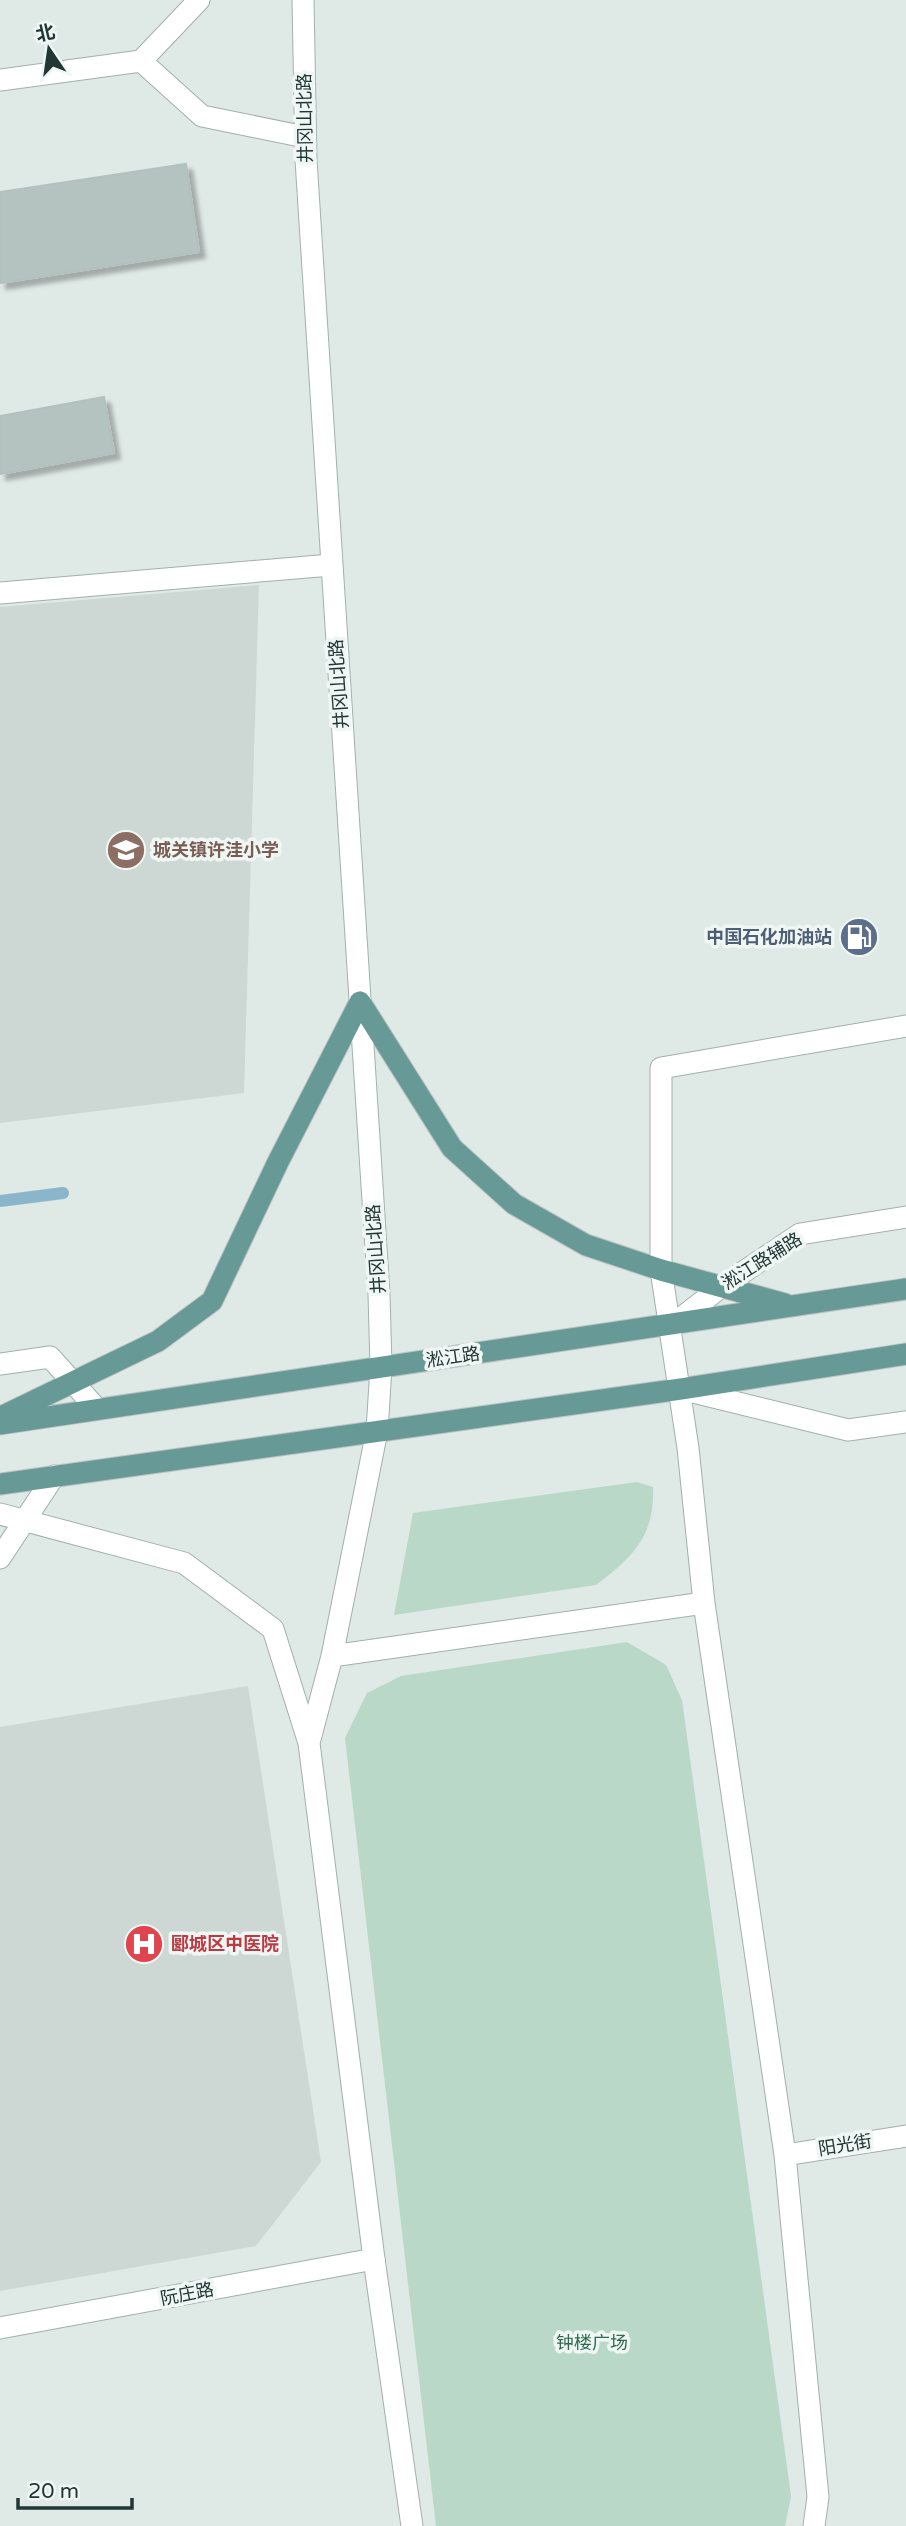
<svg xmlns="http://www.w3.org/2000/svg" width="906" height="2526" viewBox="0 0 906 2526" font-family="'Varela Round','Noto Sans SC',sans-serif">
	<defs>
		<filter id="shadow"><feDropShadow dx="6" dy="6" stdDeviation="2" flood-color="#0004"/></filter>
	</defs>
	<rect width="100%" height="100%" fill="#dfe9e6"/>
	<path fill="#cdd8d5" d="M259,585L244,1093L0,1123V607Z
		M248,1686L321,2162L256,2246L0,2291V1727Z"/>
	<path fill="#b9d8c7" d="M637,1482L653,1487C655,1536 633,1557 596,1585L394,1615L413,1513Z
		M627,1642L666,1665L682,1700L791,2496L785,2526H436L345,1738L367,1693L401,1676Z"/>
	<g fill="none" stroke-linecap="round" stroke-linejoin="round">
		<path stroke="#8bb5ca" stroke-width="12" d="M0,1201L63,1193"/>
	</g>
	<path fill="#b4c3bf" stroke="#b2c1be" stroke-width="2" filter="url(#shadow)" d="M186,164L199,252L0,283V192Z
		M104,397L114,453L0,474V416Z"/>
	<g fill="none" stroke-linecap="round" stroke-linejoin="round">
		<g stroke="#a2b0ad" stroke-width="23">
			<path id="minor" d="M141,61L202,116L305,137
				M0,80L141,61L199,0
				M0,593L331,565
				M661,1270V1068L906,1026
				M672,1325L721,1287L800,1234L906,1217
				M0,1364L50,1357L97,1409
				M681,1389L848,1430L906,1422
				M0,1558L54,1476
				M0,2328L374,2259"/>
		</g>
		<g stroke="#a2b0ad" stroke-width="23">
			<path id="tertiary" d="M661,1270L688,1448L704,1603L785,2155L818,2497L814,2526
				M377,1431L332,1656L309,1743L374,2259L412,2526
				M0,1514L184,1563L273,1629L309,1743
				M332,1656L704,1603
				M785,2155L906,2136"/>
		</g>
		<g stroke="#9fb3af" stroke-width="23">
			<path id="secondary" d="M303,0L306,160L379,1294L381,1367L377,1431"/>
		</g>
		<g stroke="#bcc3c2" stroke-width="23">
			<path id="primary" d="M360,1002L452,1148L514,1204L586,1245L661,1270L785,1304
				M1,1417L158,1341L212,1301L278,1162L360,1002
				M0,1424L906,1289
				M0,1484L681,1389L906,1354"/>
		</g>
		<use href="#minor" stroke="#fff" stroke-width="21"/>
		<use href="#tertiary" stroke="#fff" stroke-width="21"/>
		<use href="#secondary" stroke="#fff" stroke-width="21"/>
		<use href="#primary" stroke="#679a96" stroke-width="21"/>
	</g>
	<defs>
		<g id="school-disc" transform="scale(2.0125)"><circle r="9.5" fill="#8d6e63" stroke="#eff6f3"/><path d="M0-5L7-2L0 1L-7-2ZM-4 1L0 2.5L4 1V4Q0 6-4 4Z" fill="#fff"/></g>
		<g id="fuel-disc" transform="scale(2.0125)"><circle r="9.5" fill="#5c6f8a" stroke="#eff6f3"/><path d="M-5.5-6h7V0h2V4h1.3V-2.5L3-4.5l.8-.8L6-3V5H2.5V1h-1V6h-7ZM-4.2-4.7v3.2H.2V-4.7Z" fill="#fff"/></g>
		<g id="hospital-disc" transform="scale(2.0125)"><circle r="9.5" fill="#e0444e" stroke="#eff6f3"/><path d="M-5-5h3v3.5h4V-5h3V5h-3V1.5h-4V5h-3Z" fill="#fff"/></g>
	</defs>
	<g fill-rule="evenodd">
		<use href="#school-disc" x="126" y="850"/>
		<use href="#fuel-disc" x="859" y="937"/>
		<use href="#hospital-disc" x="144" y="1944"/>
	</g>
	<g text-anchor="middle" stroke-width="7" stroke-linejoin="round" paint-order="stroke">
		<g font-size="18" fill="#213735" stroke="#eff6f3">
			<text transform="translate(305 118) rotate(-91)" y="6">井冈山北路</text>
			<text transform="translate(339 684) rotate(-94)" y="6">井冈山北路</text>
			<text transform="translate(376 1249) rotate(-94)" y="6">井冈山北路</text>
			<text transform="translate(762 1261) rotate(-32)" y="6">淞江路辅路</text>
			<text transform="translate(453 1357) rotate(-8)" y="6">淞江路</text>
			<text transform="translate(845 2145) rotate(-9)" y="6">阳光街</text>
			<text transform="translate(187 2294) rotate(-11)" y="6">阮庄路</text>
		</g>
		<g font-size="18" font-weight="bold" fill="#785e54" stroke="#eff6f3" text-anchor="start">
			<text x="153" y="856">城关镇许洼小学</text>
		</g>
		<g font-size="18" font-weight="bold" fill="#4e5e75" stroke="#eff6f3" text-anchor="end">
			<text x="832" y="943">中国石化加油站</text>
		</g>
		<g font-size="18" font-weight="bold" fill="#be3a42" stroke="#eff6f3" text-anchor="start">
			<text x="171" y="1950">郾城区中医院</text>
		</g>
		<g font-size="18" fill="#2f6a50" stroke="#eff6f3">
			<text x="592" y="2349">钟楼广场</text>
		</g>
	</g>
	<g transform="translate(49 49) rotate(347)" stroke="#eff6f3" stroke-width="5" paint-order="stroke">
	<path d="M0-5L12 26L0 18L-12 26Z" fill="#213735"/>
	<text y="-10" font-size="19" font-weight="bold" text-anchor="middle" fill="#213735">北</text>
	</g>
	<path d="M18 2498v10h114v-10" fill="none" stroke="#213735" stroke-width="3.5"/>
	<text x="28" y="2498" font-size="21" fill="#213735" stroke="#eff6f3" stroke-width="5" paint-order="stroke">20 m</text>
</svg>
